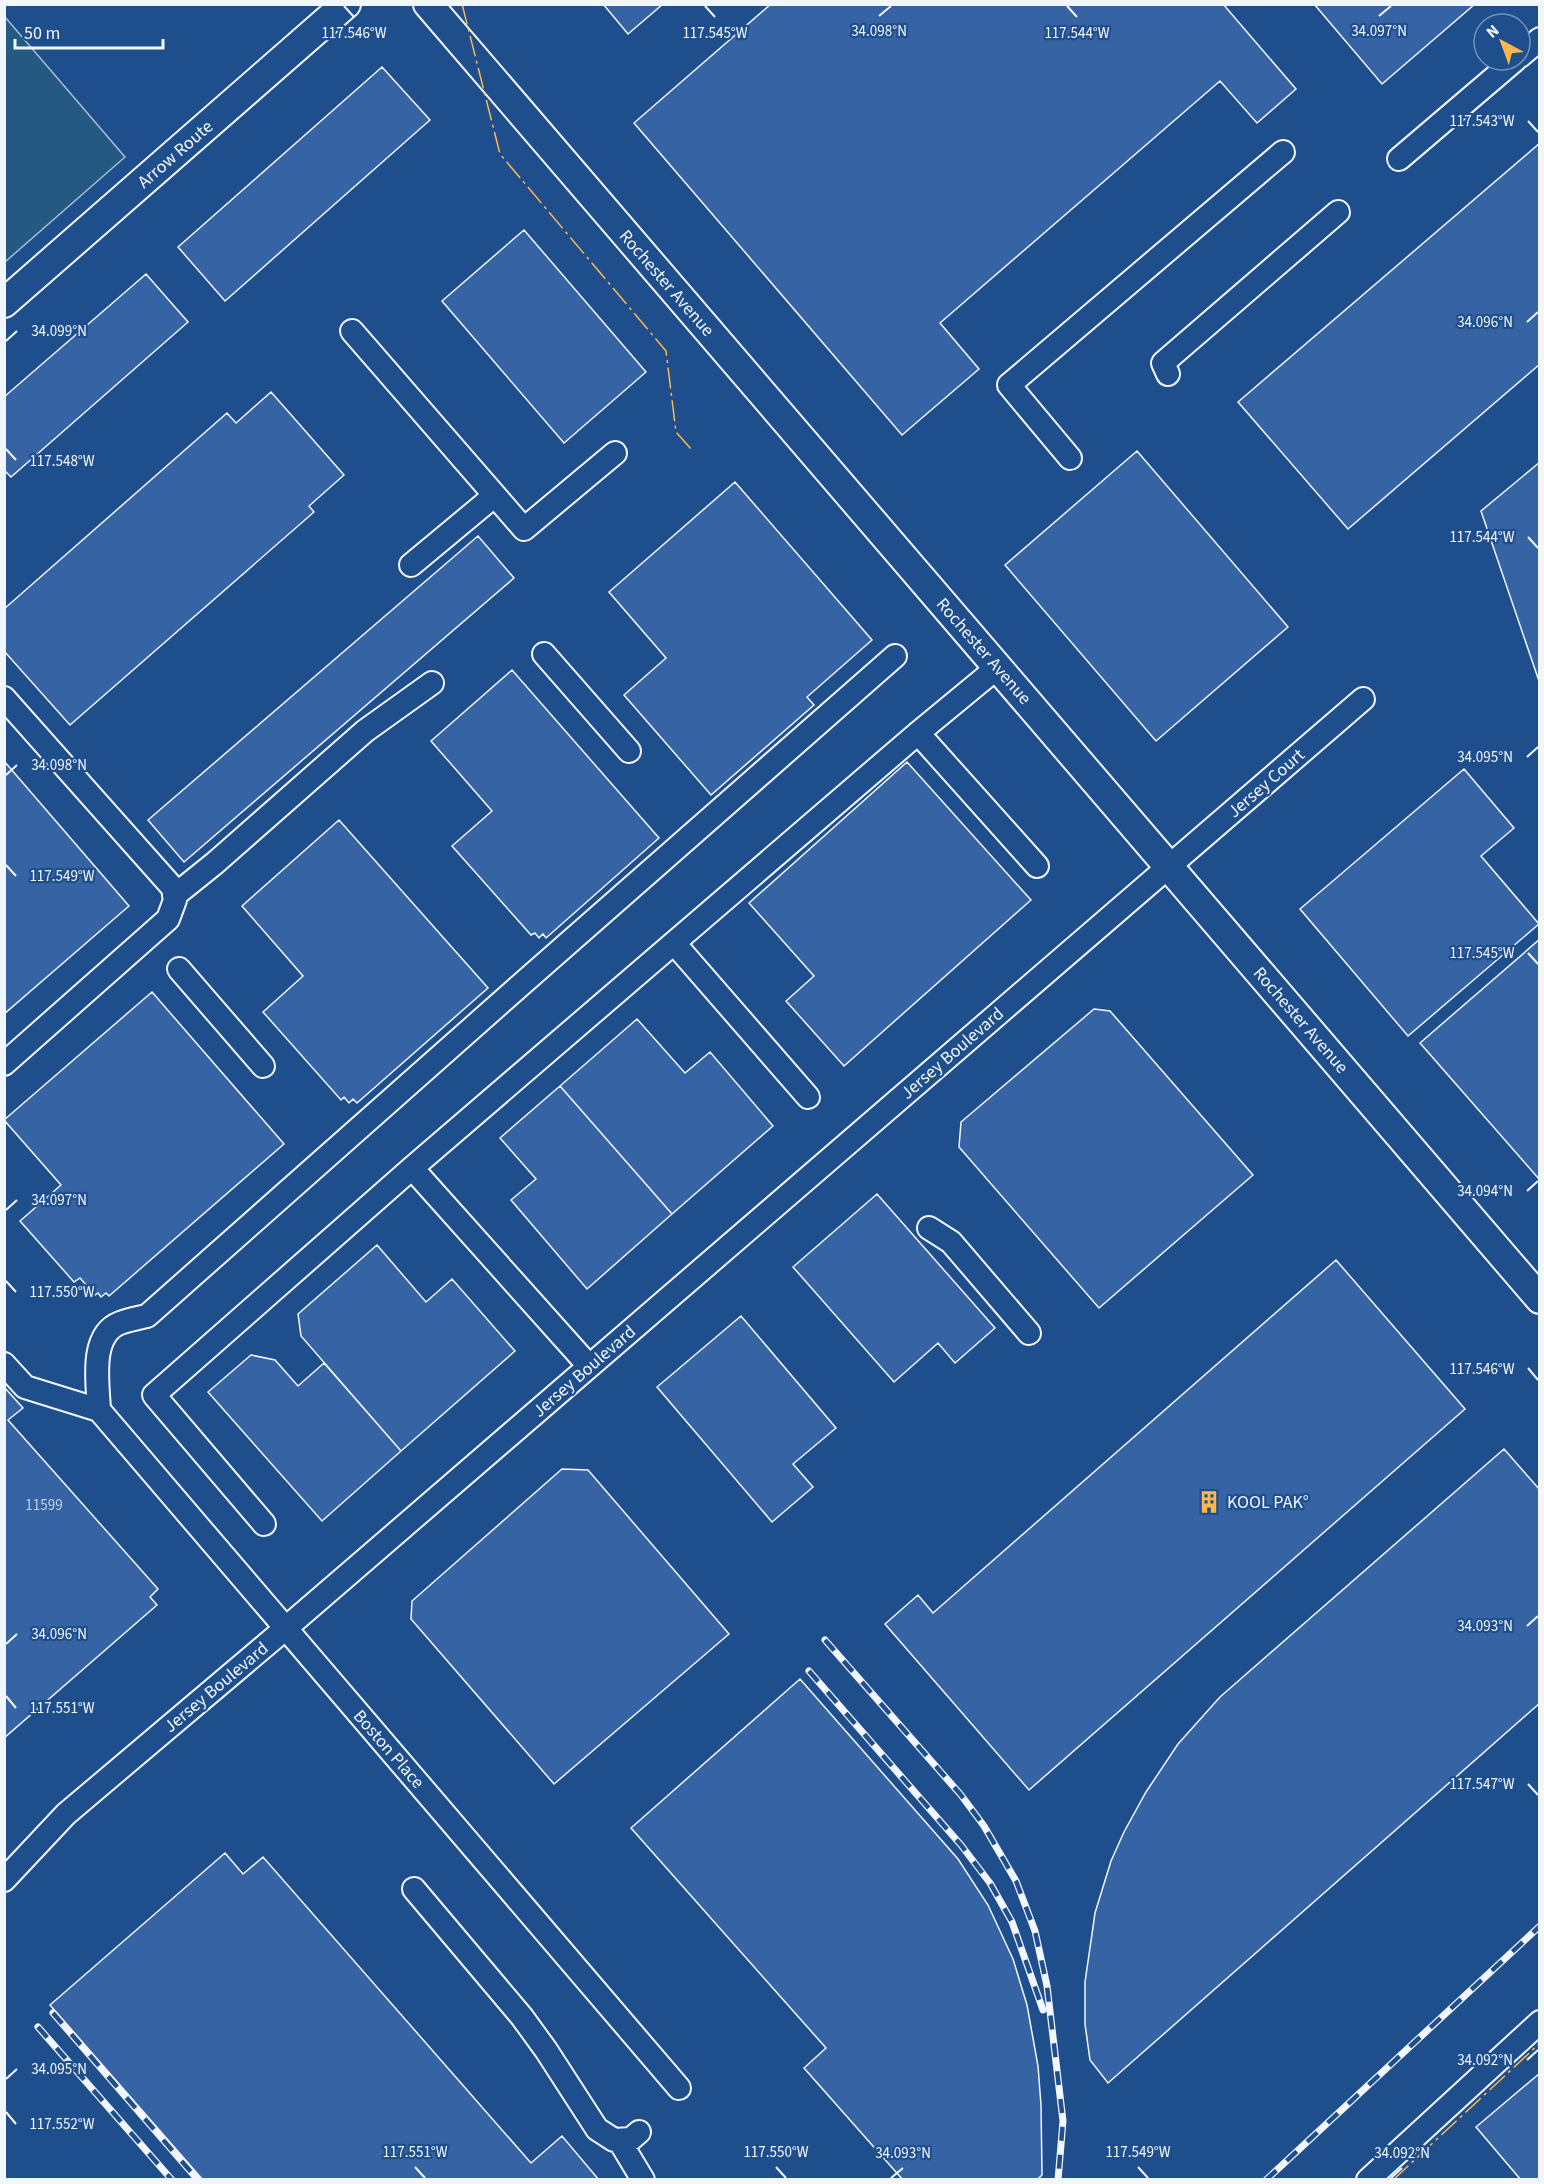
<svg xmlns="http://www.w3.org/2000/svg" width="1544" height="2184" viewBox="0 0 1544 2184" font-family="'Source Sans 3',sans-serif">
	<rect width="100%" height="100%" fill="#1f4e8c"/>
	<path fill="#245a82" stroke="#a8bbd7" stroke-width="1.5" d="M5,17L125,157L5,262Z"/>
	<path fill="#3563a3" stroke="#f2f6ff" stroke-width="1.5" d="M603,4H663L628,34Z
		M771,4H1223L1296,89L1257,123L1220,81L940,323L979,369L902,435L634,123Z
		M1314,4H1475L1382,84Z
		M382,67L430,120L225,301L178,247Z
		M1540,143V364L1348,529L1238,402Z
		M524,230L646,372L564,443L442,301Z
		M146,274L188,322L11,477L4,470V397Z
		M271,392L344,475L309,506L314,512L70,725L4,651V609L227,413L236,423Z
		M1137,451L1288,627L1156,741L1005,565Z
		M1540,462V684L1481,511Z
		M735,482L872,640L807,697L814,705L711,795L624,695L666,658L609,592Z
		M478,536L514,578L184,862L148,820Z
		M512,670L659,838L546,938L543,934L539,938L535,933L531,935L452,846L492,811L431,741Z
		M4,761L129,906L4,1014Z
		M907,762L1031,900L844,1066L786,1001L814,976L749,903Z
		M1464,769L1514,828L1481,856L1539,924L1408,1036L1300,909Z
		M339,820L488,988L357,1103L353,1099L349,1103L344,1097L341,1100L263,1012L303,976L242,906Z
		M1540,939V1178L1539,1179L1420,1043Z
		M152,992L284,1144L109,1296L106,1293L101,1297L98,1293L95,1295L80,1278L74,1282L20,1221L61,1185L4,1120Z
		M1094,1009L1110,1011L1253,1175L1099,1308L959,1147L961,1122Z
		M637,1019L685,1073L710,1052L773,1126L672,1214L560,1086Z
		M560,1086L672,1214L587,1289L511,1200L536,1179L500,1138Z
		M877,1194L995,1328L955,1363L938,1343L894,1382L793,1267Z
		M377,1245L426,1302L452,1279L515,1351L401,1451L301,1336L298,1314Z
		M1336,1260L1465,1409L1029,1790L885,1624L918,1595L933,1613Z
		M741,1316L836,1428L793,1464L813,1487L772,1522L657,1387Z
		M251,1355L275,1360L298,1386L324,1363L401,1451L322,1521L208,1392Z
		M4,1387L23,1408L8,1420L158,1589L150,1597L157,1605L4,1738Z
		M1504,1449L1540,1490V1703L1108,2083L1090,2060L1085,2024V1982L1092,1934L1095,1913L1111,1861L1124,1832L1146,1792L1178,1744L1220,1697Z
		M562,1469L588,1470L729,1634L554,1784L411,1619L412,1601Z
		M800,1679L958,1859L988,1905L1013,1959L1027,2005L1038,2066L1041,2105L1042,2175L1037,2180H903L804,2068L826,2048L631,1828Z
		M225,1853L243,1874L263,1857L531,2163L562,2136L599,2180H203L50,2005Z
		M1540,2073V2180H1521L1476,2127Z"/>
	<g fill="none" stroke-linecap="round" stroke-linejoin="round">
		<g stroke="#f2f6ff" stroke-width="26">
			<path id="minor" d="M1520,56L1540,39
				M1399,159L1515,60
				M352,331L524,529L615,453
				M1168,374L1163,363L1338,212
				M1070,458L1009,385L1283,152
				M411,565L494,496
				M544,654L629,751
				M4,698L173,888L175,900L168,919L4,1064
				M918,733L1037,866
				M174,896L215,863L365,731L432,683
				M674,943L808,1097
				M179,969L263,1066
				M412,1168L589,1366
				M929,1228L951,1242L1029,1333
				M4,1364L25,1387L99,1410
				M99,1410C98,1384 89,1335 120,1323C128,1320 138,1318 147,1316L524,982L895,656
				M99,1410L679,2088
				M264,1524L154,1395L412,1168L918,733L998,667
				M4,1880L66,1814L286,1628L1363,699
				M414,1889L522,2017L546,2050L597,2129L614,2140L631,2139L639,2132
				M619,2140L643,2180
				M1368,2180L1540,2022"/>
		</g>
		<g stroke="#f2f6ff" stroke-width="32">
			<path id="major" d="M428,4L1540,1299
				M4,303L346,4"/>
		</g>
		<use href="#minor" stroke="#1f4e8c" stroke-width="22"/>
		<use href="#major" stroke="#1f4e8c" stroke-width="28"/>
		<g stroke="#f2f6ff" stroke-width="7">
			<path id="rail" d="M825,1640L961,1795L984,1826L1016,1881L1035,1931L1047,1986L1063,2121L1058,2180
				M809,1671L961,1845L990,1883L1012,1922L1043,2010
				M53,2013L198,2180
				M38,2027L172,2180
				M1266,2180L1540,1926"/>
		</g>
		<use href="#rail" stroke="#1f4e8c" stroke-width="4.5" stroke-dasharray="14" stroke-linecap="butt"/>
		<path stroke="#ffb74d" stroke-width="1.5" stroke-dasharray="21 4.5 3 4.5" stroke-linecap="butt" d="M462,4L500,154L666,351L676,432L691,449
			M1393,2180L1540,2043"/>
	</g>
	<path fill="none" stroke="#f2f6ff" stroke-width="2" d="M344,6L354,17M705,6L715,17M1067,6L1077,17M879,16L891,6M1379,16L1391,6M1528,121L1538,132M1527,322L1538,312M6,341L17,331M6,449L16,460M1528,537L1538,548M1527,757L1538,747M6,775L17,765M6,865L16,876M1528,953L1538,964M1527,1191L1538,1181M6,1210L17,1200M6,1281L16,1292M1528,1368L1538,1380M1527,1626L1538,1616M6,1644L17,1634M6,1696L16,1708M1528,1784L1538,1795M1527,2060L1538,2050M6,2079L17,2069M6,2112L16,2124M415,2167L425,2178M776,2167L786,2178M1138,2167L1148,2178M891,2178L903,2168M1391,2178L1402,2168"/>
	<defs>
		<g id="building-bare" transform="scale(1.8)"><path d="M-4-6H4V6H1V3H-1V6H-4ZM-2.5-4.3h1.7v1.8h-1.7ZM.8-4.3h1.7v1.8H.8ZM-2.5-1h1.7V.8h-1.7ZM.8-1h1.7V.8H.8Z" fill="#ffb74d" stroke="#1f4e8c" stroke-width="2.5" paint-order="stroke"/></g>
	</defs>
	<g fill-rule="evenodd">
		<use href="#building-bare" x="1209" y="1502"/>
	</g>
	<g text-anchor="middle" stroke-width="4.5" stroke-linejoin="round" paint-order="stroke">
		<g font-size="15" fill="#c3d1e8">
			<text x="44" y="1510">11599</text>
		</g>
		<g font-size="18" fill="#f2f6ff" stroke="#1f4e8c">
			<text transform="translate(175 154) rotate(-41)" y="6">Arrow Route</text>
			<text transform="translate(667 283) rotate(49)" y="6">Rochester Avenue</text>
			<text transform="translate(984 651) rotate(49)" y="6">Rochester Avenue</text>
			<text transform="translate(1266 783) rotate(-41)" y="6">Jersey Court</text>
			<text transform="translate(1301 1020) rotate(49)" y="6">Rochester Avenue</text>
			<text transform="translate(952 1053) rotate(-41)" y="6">Jersey Boulevard</text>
			<text transform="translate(584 1371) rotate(-41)" y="6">Jersey Boulevard</text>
			<text transform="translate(216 1687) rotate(-40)" y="6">Jersey Boulevard</text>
			<text transform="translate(389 1749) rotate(49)" y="6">Boston Place</text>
		</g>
		<g font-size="18" fill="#f2f6ff" stroke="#1f4e8c" text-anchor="start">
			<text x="1227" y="1508">KOOL PAK°</text>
		</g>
	</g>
	<g font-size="15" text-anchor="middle" fill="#f2f6ff" stroke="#1f4e8c" stroke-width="4.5" stroke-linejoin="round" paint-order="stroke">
		<text x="879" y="36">34.098°N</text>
		<text x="1379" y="36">34.097°N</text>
		<text x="715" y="38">117.545°W</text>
		<text x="354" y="38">117.546°W</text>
		<text x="1077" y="38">117.544°W</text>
		<text x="1482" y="126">117.543°W</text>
		<text x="1485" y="327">34.096°N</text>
		<text x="59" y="336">34.099°N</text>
		<text x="62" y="466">117.548°W</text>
		<text x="1482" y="542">117.544°W</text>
		<text x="1485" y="762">34.095°N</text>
		<text x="59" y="770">34.098°N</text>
		<text x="62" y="881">117.549°W</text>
		<text x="1482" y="958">117.545°W</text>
		<text x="1485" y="1196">34.094°N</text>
		<text x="59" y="1205">34.097°N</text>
		<text x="62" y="1297">117.550°W</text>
		<text x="1482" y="1374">117.546°W</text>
		<text x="1485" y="1631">34.093°N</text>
		<text x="59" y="1639">34.096°N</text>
		<text x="62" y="1713">117.551°W</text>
		<text x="1482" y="1789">117.547°W</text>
		<text x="1485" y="2065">34.092°N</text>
		<text x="59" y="2074">34.095°N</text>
		<text x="62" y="2129">117.552°W</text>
		<text x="415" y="2157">117.551°W</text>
		<text x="776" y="2157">117.550°W</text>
		<text x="1138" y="2157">117.549°W</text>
		<text x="903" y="2158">34.093°N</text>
		<text x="1402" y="2158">34.092°N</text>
	</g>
	<rect width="1544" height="2184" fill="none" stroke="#f2f6ff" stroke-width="12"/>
	<g transform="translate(1502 42) rotate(319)"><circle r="28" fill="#1f4e8c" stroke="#7391ba" stroke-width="1.5"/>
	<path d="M0-4.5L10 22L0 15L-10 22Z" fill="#ffb74d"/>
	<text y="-9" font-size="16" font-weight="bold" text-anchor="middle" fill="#f2f6ff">N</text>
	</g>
	<path d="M15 39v9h148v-9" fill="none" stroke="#f2f6ff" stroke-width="3"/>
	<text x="24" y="39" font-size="18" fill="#f2f6ff" stroke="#1f4e8c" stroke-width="4.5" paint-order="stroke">50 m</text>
</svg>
